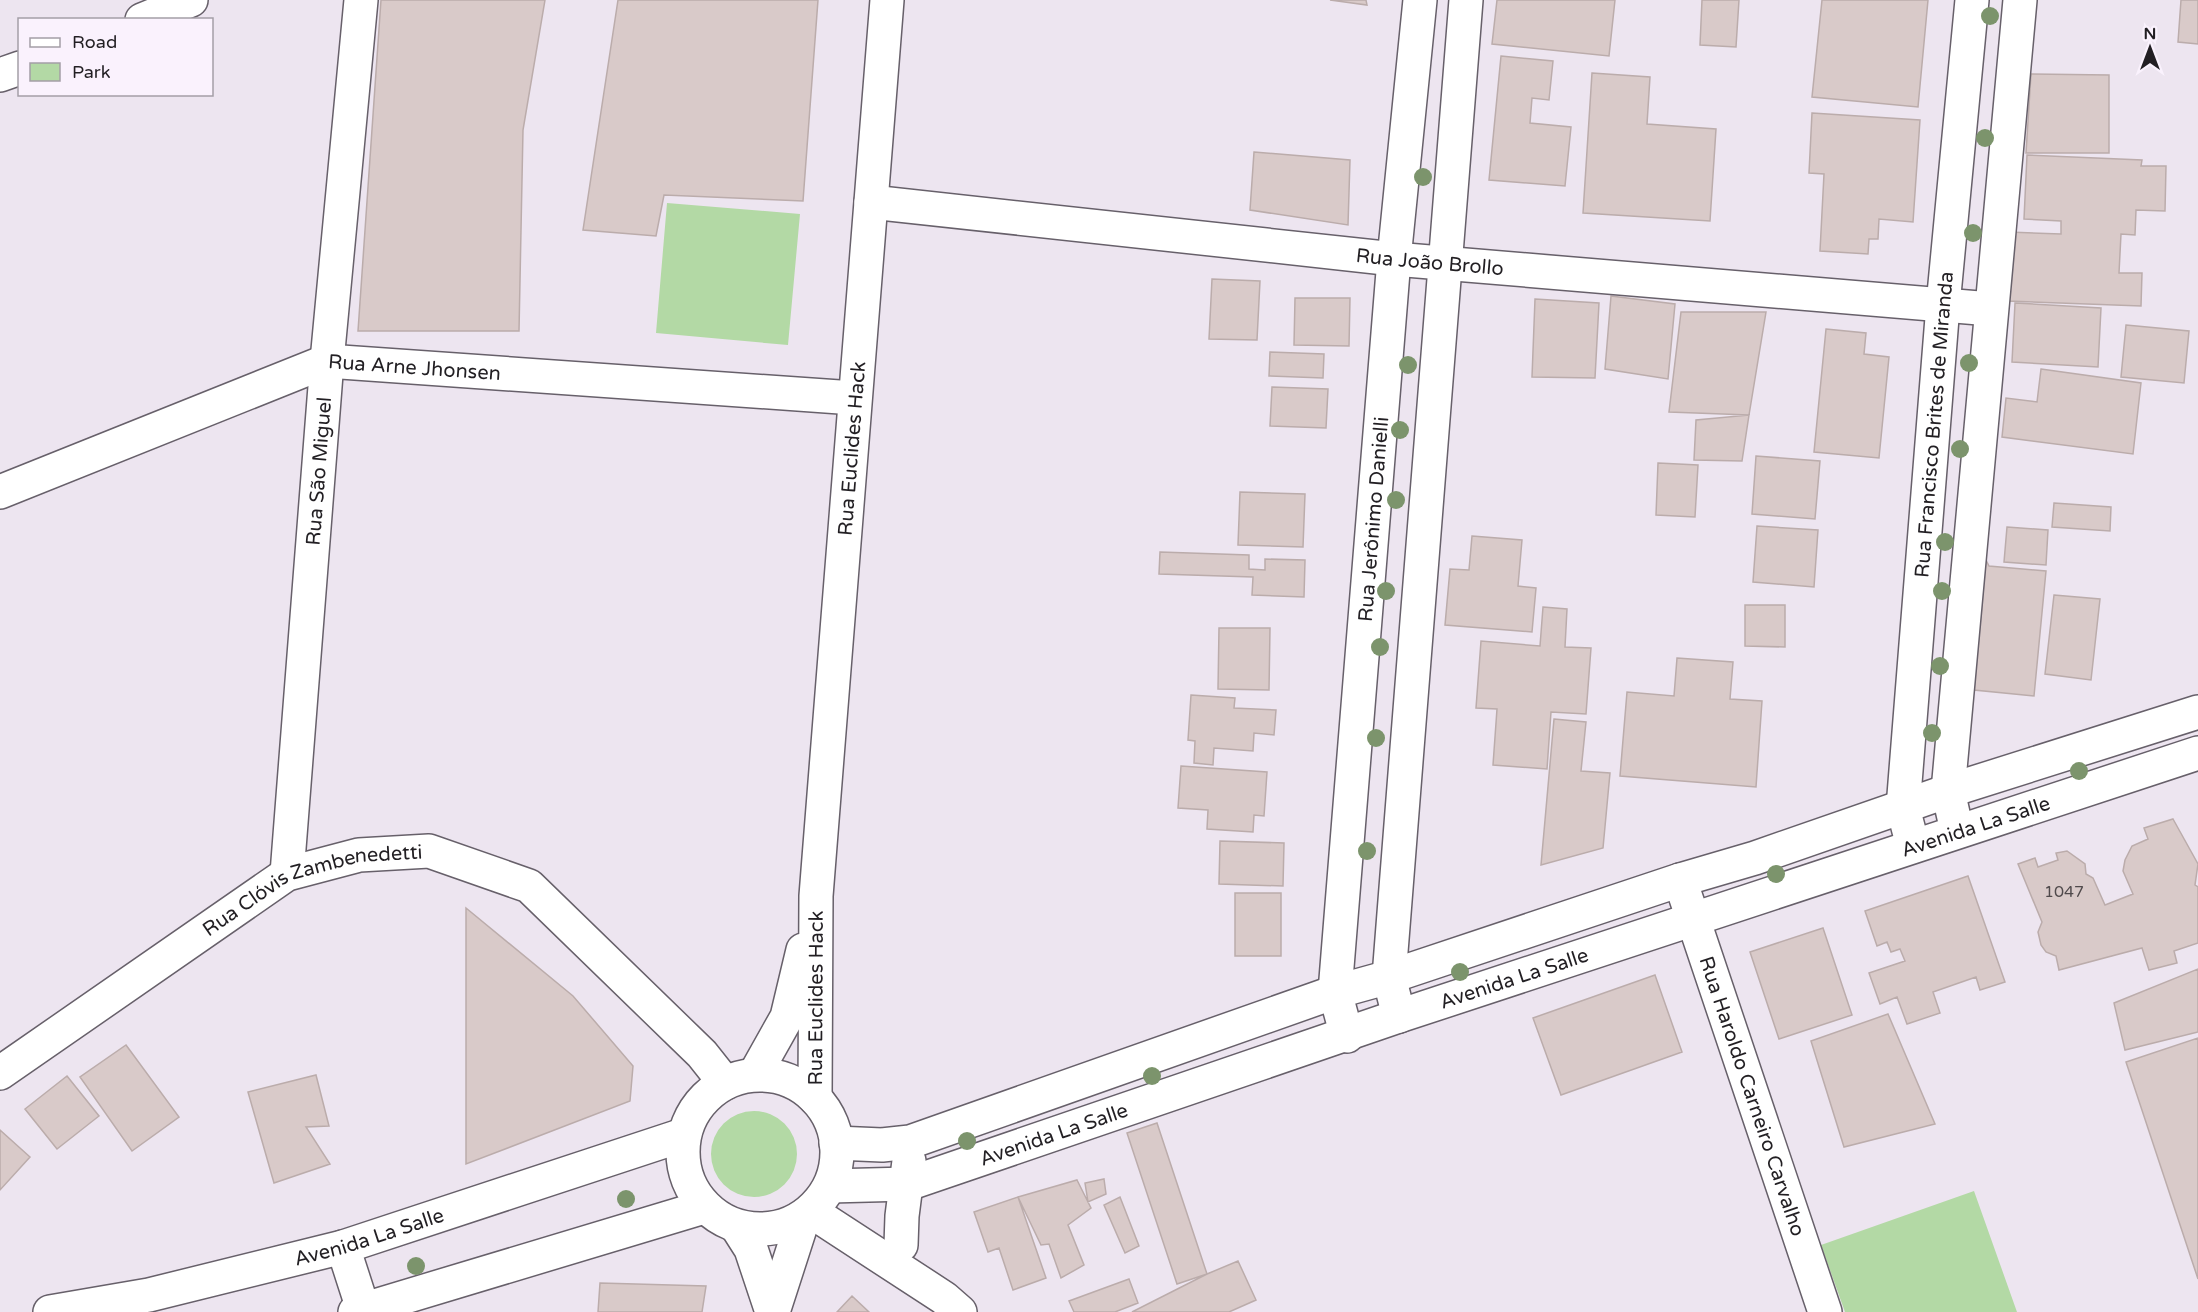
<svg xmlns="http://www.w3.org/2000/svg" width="2198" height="1312" viewBox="0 0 2198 1312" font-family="'Varela Round',sans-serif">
	<rect width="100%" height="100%" fill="#ede5f0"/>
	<path fill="#b3d9a5" d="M667,203L800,214L788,345L656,333Z
		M711 1154a43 43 0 1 1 86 0a43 43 0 1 1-86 0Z
		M1974,1191L2017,1312H1845L1821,1245Z"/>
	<path fill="#d9cac9" stroke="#bbacab" stroke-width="1.5" d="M381,0H545L523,130L519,331H358Z
		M618,0H818L803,201L664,195L656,236L583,230Z
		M1330,0H1366L1367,5Z
		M1497,0H1615L1609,56L1492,44Z
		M1702,0H1739L1736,47L1700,45Z
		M1822,0H1928L1918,107L1812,97Z
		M2181,0H2198V44L2178,42Z
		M1501,56L1553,61L1549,100L1532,98L1530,123L1571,127L1565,186L1489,180Z
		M1592,73L1650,77L1647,124L1716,129L1710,221L1583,213Z
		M2031,74L2109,75V153H2026Z
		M1812,113L1920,120L1913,222L1879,219L1878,239H1869L1868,254L1820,251L1824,174L1809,173Z
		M1254,152L1350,160L1348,225L1250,210Z
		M2027,155L2142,160L2141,166H2166L2165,211L2136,210L2135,235L2121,234L2119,273H2142L2141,306L2007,301L2009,232L2061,234V221L2024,219Z
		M1212,279L1260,281L1257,340L1209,339Z
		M1611,296L1675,304L1668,379L1605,369Z
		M1295,298H1350L1349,346L1294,345Z
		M1535,299L1599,303L1595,378L1532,377Z
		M2015,303L2101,308L2098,367L2012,362Z
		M1681,312H1766L1749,415L1669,412Z
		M2126,325L2189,331L2184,383L2121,377Z
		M1826,329L1866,333L1864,354L1889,357L1879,458L1814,452Z
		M1270,352L1324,354L1323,378L1269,376Z
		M2041,369L2141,383L2133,454L2002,437L2006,398L2037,402Z
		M1272,387L1328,389L1326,428L1270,426Z
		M1749,415L1742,461L1694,460L1696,420Z
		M1756,456L1820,461L1815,519L1752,514Z
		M1658,463L1698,465L1695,517L1656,515Z
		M1240,492L1305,494L1303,547L1238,545Z
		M2054,503L2111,507L2110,531L2052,527Z
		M1757,526L1818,530L1814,587L1753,582Z
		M2007,527L2048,530L2046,565L2004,562Z
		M1472,536L1522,540L1518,586L1536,588L1532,632L1445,625L1450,569L1469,570Z
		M1160,552L1249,555V569L1265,570V559L1305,560L1304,597L1252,595L1253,577L1159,574Z
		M1986,560L1989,566L2046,571L2034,696L1974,690Z
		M2054,595L2100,599L2091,680L2045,674Z
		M1745,605H1785V647L1745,646Z
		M1543,607L1567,609L1565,647L1591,648L1586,714L1551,712L1547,769L1493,765L1497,709L1476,708L1481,641L1540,646Z
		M1219,628H1270L1269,690L1218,689Z
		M1677,658L1733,662L1730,699L1762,701L1756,787L1620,776L1627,692L1674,696Z
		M1191,695L1235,698L1234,708L1276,710L1274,735L1254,733L1253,751L1214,748L1213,765L1194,763L1195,741L1188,740Z
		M1554,719L1586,722L1581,771L1610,773L1603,848L1541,865Z
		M1181,766L1267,772L1264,816L1254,815L1253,832L1207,829L1208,810L1178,808Z
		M2173,819L2198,864L2195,885L2198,887V943L2174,951L2177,963L2149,970L2142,948L2059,970L2056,956L2046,952L2041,945L2038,932L2042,922L2018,864L2035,858L2038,867L2058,860L2056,853L2067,851L2085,864L2086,874L2093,878L2105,905L2133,894L2123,871L2125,860L2132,846L2148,839L2144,828Z
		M1220,841L1284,843L1283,886L1219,884Z
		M1968,876L2005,982L1980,990L1976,977L1933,992L1940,1013L1907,1024L1897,997L1880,1004L1869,973L1905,961L1900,949L1891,952L1887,942L1877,946L1865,911Z
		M1235,893H1281V956H1235Z
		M466,908L573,996L633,1066L630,1101L466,1164Z
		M1823,928L1852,1015L1779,1039L1750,952Z
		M2198,969V1032L2125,1050L2114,1003Z
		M1655,975L1682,1052L1561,1095L1533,1018Z
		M1888,1014L1935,1124L1844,1147L1811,1041Z
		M2198,1038V1279L2126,1062Z
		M126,1045L179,1117L132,1151L80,1077Z
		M316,1075L329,1126L306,1127L330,1164L274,1183L248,1092Z
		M67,1076L99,1116L57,1149L25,1109Z
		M1157,1123L1207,1274L1177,1284L1127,1133Z
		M0,1130L30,1157L0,1190Z
		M1104,1179L1106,1194L1088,1202L1085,1183Z
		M1077,1180L1091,1208L1068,1225L1084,1265L1061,1278L1049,1244L1041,1245L1018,1197Z
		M1018,1197L1046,1278L1013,1290L999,1248L988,1252L974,1212Z
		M1120,1197L1139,1246L1125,1253L1104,1205Z
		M1238,1261L1256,1300L1229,1312H1132L1207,1274Z
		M1129,1279L1138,1303L1115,1312H1074L1069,1301Z
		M600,1283L706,1286L702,1312H598Z
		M852,1296L869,1312H837Z"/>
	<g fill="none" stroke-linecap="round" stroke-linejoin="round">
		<g stroke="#67606a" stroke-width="36">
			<g id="street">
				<path d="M142,20L191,0"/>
				<path d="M0,75L20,68"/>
				<path id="s1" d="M871,202L1394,259L1991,309"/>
				<path id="s2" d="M0,492L327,361L854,398"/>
				<path d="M1957,831L1948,791L2020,0"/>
				<path id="s3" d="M1913,846L1903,808L1943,305L1972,0"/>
				<path id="s4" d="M287,874L327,361L361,0"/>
				<path id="s5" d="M1680,880L1825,1312"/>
				<path d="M1399,1016L1389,977L1466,0"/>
				<path id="s6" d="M1347,1036L1335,992L1394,259L1420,0"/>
				<path id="s7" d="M0,1073L287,874L359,855L429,851L529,886L702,1054L725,1083"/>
			</g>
		</g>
		<g stroke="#67606a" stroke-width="36">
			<g id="secondary">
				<path d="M755,1074L787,1017L803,950"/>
				<circle cx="760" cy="1152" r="77"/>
				<path id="s8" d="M815,1098L816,896L887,0"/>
				<path d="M836,1143L882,1145L910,1142L1335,992L1389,977L1680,880L1755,858L1948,791L2198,712"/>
				<path id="s9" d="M830,1186L908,1184L1399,1016L2198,753"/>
				<path d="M812,1212L944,1298L960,1312"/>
				<path d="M737,1227L751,1249L772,1312"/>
				<path d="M901,1245L902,1216L909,1161"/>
				<path d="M343,1247L363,1309"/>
				<path id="s10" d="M50,1312L149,1295L343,1247L683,1135"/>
				<path d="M355,1312L704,1207"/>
				<path d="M773,1312L804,1216"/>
			</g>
		</g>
		<use href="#street" stroke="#fff" stroke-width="33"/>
		<use href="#secondary" stroke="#fff" stroke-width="33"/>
	</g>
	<g fill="#7c946c">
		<circle cx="1990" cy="16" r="9"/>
		<circle cx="1985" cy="138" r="9"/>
		<circle cx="1423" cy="177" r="9"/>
		<circle cx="1973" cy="233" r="9"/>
		<circle cx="1969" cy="363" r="9"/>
		<circle cx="1408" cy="365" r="9"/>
		<circle cx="1400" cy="430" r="9"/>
		<circle cx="1960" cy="449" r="9"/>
		<circle cx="1396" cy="500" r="9"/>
		<circle cx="1945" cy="542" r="9"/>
		<circle cx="1386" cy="591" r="9"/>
		<circle cx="1942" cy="591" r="9"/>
		<circle cx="1380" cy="647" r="9"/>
		<circle cx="1940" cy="666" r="9"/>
		<circle cx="1932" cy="733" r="9"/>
		<circle cx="1376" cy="738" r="9"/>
		<circle cx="2079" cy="771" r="9"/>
		<circle cx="1367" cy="851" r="9"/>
		<circle cx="1776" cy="874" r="9"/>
		<circle cx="1460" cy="972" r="9"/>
		<circle cx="1152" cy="1076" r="9"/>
		<circle cx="967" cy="1141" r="9"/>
		<circle cx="626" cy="1199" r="9"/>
		<circle cx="416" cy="1266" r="9"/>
	</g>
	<g text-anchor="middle" stroke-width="4.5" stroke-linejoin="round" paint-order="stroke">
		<g font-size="16" fill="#504a4c">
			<text x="2064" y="897">1047</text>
		</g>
		<g font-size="20" fill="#221f23" stroke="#faf2fd">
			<text dy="7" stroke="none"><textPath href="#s1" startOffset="562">Rua João Brollo</textPath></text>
			<text dy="7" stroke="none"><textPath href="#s2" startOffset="440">Rua Arne Jhonsen</textPath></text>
			<text dy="7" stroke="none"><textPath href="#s3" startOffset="424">Rua Francisco Brites de Miranda</textPath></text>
			<text dy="7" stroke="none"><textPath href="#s8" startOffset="651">Rua Euclides Hack</textPath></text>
			<text dy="7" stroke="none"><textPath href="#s4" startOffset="404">Rua São Miguel</textPath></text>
			<text dy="7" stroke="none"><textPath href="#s6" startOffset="520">Rua Jerônimo Danielli</textPath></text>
			<text dy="7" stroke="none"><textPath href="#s9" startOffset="1204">Avenida La Salle</textPath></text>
			<text dy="7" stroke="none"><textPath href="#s7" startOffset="368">Rua Clóvis Zambenedetti</textPath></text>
			<text dy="7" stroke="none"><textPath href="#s9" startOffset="718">Avenida La Salle</textPath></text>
			<text dy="7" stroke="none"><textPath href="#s8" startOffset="100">Rua Euclides Hack</textPath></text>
			<text dy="7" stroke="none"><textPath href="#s5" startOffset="228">Rua Haroldo Carneiro Carvalho</textPath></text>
			<text dy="7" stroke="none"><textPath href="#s9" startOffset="232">Avenida La Salle</textPath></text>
			<text dy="7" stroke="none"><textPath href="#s10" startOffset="328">Avenida La Salle</textPath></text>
		</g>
	</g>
	<rect x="18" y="18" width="195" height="78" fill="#faf2fd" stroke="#a49ea6" stroke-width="1.5"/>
	<rect x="30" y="38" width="30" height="9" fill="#ffffff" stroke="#a49ea6" stroke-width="1.5"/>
	<text x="72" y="48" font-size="18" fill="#221f23">Road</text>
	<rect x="30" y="63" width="30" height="18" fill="#b3d9a5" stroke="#a49ea6" stroke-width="1.5"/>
	<text x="72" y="78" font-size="18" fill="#221f23">Park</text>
	<g transform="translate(2150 48)" stroke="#faf2fd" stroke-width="4.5" paint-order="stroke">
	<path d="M0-4.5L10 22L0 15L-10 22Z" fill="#221f23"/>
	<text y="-9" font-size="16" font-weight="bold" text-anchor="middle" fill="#221f23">N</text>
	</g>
</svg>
